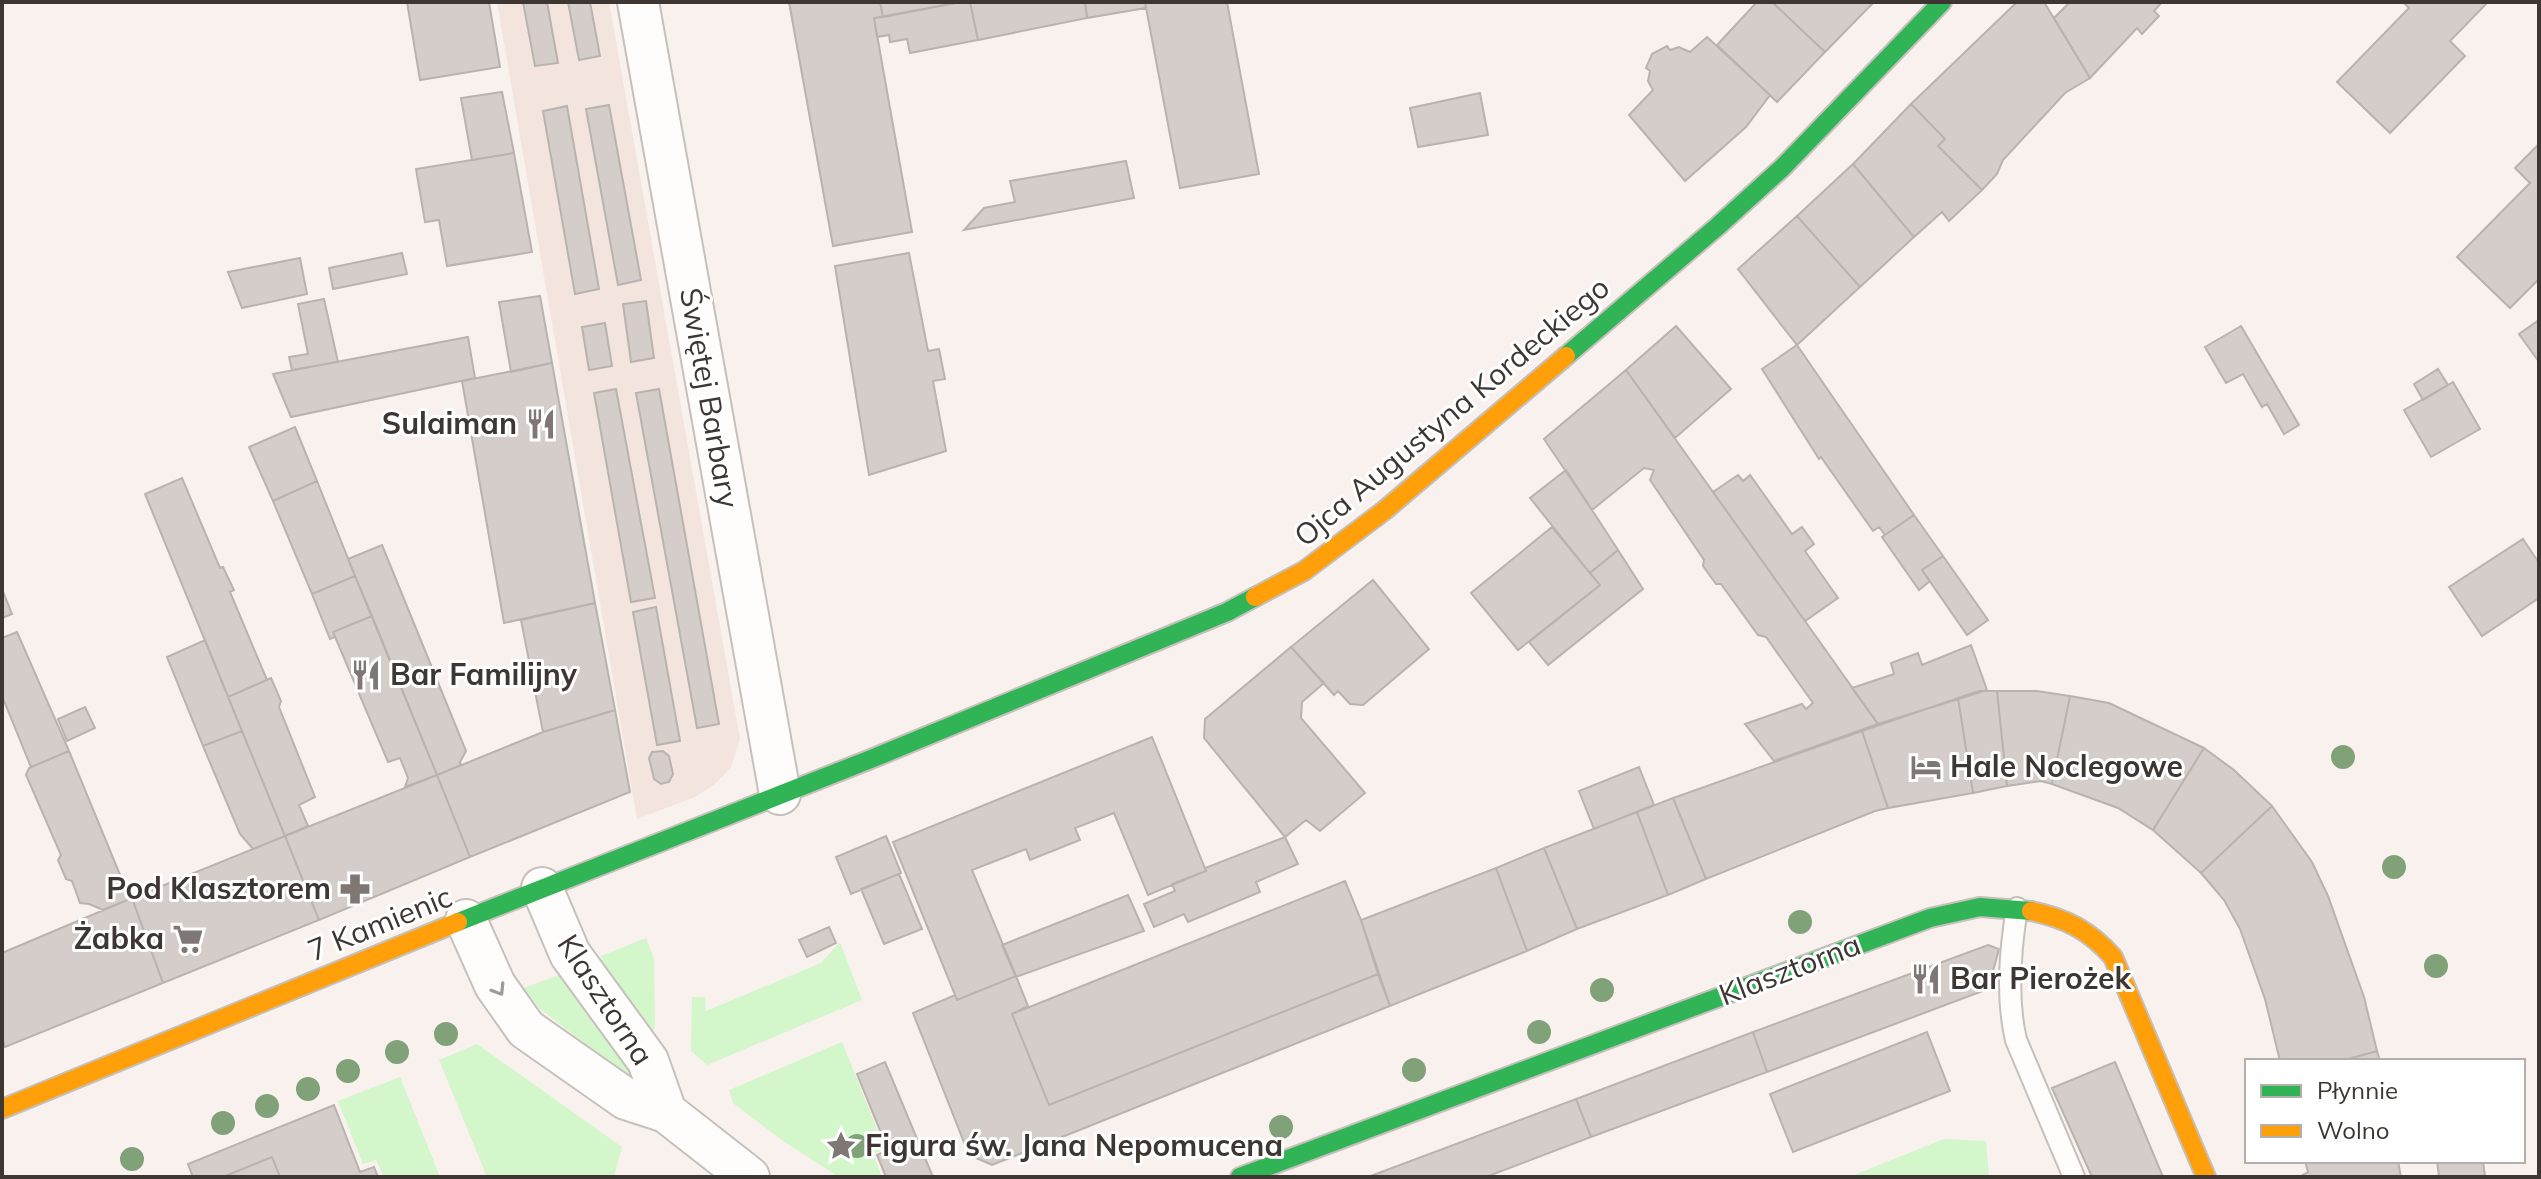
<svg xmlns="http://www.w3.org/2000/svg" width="2541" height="1179" viewBox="0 0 2541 1179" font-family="Mulish,sans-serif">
	<rect width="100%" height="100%" fill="#f8f1ee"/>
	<path fill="#f3e5dd" d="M497,2H609L740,739L731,767L715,784L695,797L637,819Z"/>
	<path fill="#d4f6cb" d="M646,938L654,959L655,1027L652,1033L605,971L601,956Z
		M840,942L862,1000L707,1065L691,1051L692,997H705L706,1011L821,963Z
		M559,975L640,1073L636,1083L539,1008L524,988Z
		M842,1042L885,1149L873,1154L882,1177H839L783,1141L733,1103L729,1090Z
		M477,1044L622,1147L614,1177H487L439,1060Z
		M400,1077L440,1177H384L376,1160L363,1164L338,1101Z
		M1944,1139L1986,1141L1989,1177H1849Z"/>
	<path fill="#d4cdc9" stroke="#b9b3af" stroke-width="2" d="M407,2H489L500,67L420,80Z
		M523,2H547L558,63L535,66Z
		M568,2H590L600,56L579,60Z
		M789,2H880L883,17L874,18L912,232L833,246Z
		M880,2H961L883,17Z
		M961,2H970L978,40L910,53L907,39L890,42L889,35L877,37L874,18Z
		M970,2H1085L1087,18L978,40Z
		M1085,2H1145L1146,8L1087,18Z
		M1145,2H1227L1259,174L1180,188Z
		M1757,2H1772L1825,52L1777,102L1717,45Z
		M1772,2H1874L1825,52Z
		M2017,2H2044L2090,78L2065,93L2003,160L1997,174L1982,190L1938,146L1945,139L1911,104Z
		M2070,2H2162L2154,11L2159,16L2142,34L2137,28L2090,78L2054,18Z
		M2403,2H2488L2450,41L2465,56L2390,133L2337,82L2409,8Z
		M1707,37L1770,95L1746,127L1685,181L1629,115L1653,90L1648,81L1650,71L1646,68L1652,54L1667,46L1670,50L1679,47L1690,52Z
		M502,92L514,153L472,160L461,98Z
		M1480,93L1488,135L1418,147L1410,108Z
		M1911,104L1945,139L1938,146L1982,190L1949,221L1942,212L1914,237L1853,164Z
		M609,105L641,280L618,285L586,109Z
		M567,106L599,289L575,294L543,111Z
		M2539,144V279L2510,308L2457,257L2530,183L2515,168Z
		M514,153L532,252L447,266L439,220L425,222L416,169Z
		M1126,161L1134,198L964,230L984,208L1015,202L1010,181Z
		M1853,164L1914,237L1860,287L1797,216Z
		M1797,216L1860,287L1797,345L1738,269Z
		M402,253L407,274L333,289L329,268Z
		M909,253L928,351L939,349L945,379L933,381L946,451L869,475L835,266Z
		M300,258L307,294L242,308L228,272Z
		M540,296L552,363L511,372L499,302Z
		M324,299L338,362L292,370L289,357L308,354L298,304Z
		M646,301L654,358L631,362L623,304Z
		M2539,320V362L2519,334Z
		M605,323L612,366L589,370L582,327Z
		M1676,326L1731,389L1675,438L1626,370Z
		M2241,326L2299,425L2284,434L2267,404L2262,407L2243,374L2226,383L2205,347Z
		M468,337L475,378L291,417L273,374Z
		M1797,345L1914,515L1885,535L1879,527L1873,531L1821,457L1819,459L1762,369Z
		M552,363L595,603L504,623L462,381Z
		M2438,369L2448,385L2423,400L2414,384Z
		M1626,370L1805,621L1878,724L1774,761L1745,724L1802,704L1806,709L1813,703L1766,637L1758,635L1721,584H1716L1703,566L1704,560L1650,480L1654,470L1644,468L1592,510L1544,439Z
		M2453,382L2480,429L2431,457L2404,410Z
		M616,389L655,598L631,602L594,393Z
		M659,389L719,724L697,728L636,393Z
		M295,427L317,481L273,501L249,447Z
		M1566,470L1618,550L1590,573L1530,498Z
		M1738,475L1743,481L1750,475L1792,534L1802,527L1814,544L1805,551L1838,598L1805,621L1713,492Z
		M182,478L220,568L223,567L234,590L230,592L267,680L228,697L145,494Z
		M317,481L355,576L312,594L273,501Z
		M1914,515L1943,556L1922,570L1930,581L1919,590L1882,537Z
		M1552,527L1600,585L1518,650L1471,593Z
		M2523,539L2539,563V598L2482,636L2449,587Z
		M382,545L466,751L460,762L461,765L437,775L348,559Z
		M1618,550L1643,589L1548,665L1529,642L1600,585L1590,573Z
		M1943,556L1988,620L1967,635L1922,570Z
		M355,576L372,616L333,632L335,637L330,639L312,594Z
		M1373,580L1429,649L1363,705L1350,704L1338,691L1334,695L1291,647Z
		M2,589L12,614L2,618Z
		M595,603L615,710L543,732L521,620Z
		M656,607L680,741L657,745L633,612Z
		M372,616L437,775L405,787L408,778L400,758L388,762L333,632Z
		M17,632L69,751L31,767L2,696V638Z
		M205,640L242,731L203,746L167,657Z
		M1971,645L1987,690L1878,724L1852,688L1894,674L1891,663L1918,653L1922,665Z
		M1291,647L1324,683L1302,702L1301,718L1365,793L1320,831L1306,820L1285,837L1204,738L1205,719Z
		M271,678L281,701L279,707L315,797L299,805L308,826L285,836L228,697Z
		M1979,691H1997L2007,786L1973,793L1958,698Z
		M1997,691H2037L2070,696L2052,784L2041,781L2007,786Z
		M2070,696L2109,703L2204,748L2153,830L2118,808L2052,784Z
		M1958,698L1973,793L1888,808L1862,731Z
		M85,707L95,728L67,741L58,719Z
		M615,710L630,792L470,857L437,775L543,732Z
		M242,731L285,836L253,849L240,834L203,746Z
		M1862,731L1888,808L1875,811L1706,879L1673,798Z
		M1152,737L1206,871L1148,895L1114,813L1075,828L1080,840L1030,860L1026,849L972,870L1016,976L957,1000L893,842Z
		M2204,748L2234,770L2272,806L2201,873L2153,830Z
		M69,751L130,899L103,910L89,904L80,903L72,881L66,879L58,860L61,855L26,775L29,768Z
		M663,751L669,756L673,774L669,782L661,784L654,779L649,758L652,752Z
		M1639,767L1654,805L1594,829L1579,791Z
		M437,775L470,857L319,920L285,836Z
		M1673,798L1706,879L1668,895L1637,812Z
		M2272,806L2312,862L2328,896L2364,997L2377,1051L2341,1061H2280L2265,999L2240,929L2224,900L2201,873Z
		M1637,812L1668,895L1577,929L1544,848Z
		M285,836L319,920L163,983L132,898Z
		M886,836L901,873L851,894L836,857Z
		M1285,837L1298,864L1256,882L1260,892L1188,922L1184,914L1154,927L1144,904L1175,891L1172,884L1206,871L1205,868Z
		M1544,848L1577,929L1527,951L1496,868Z
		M1496,868L1527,951L1390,1006L1361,920Z
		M899,874L922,929L884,944L861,889Z
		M1345,881L1361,920L1378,974L1049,1105L1012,1014Z
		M1128,895L1144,931L1016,977L1002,945Z
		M132,898L163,983L5,1047L2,1038V953Z
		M829,927L836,943L807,957L799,940Z
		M1988,945L1999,949L1988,989L1767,1072L1753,1032Z
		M1378,974L1390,1006L992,1165L969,1155L913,1013L955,995L957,1000L1016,976L1028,1006L1012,1014L1049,1105Z
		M1753,1032L1767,1072L1591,1137L1576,1099Z
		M1927,1032L1950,1091L1793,1152L1770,1094Z
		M2377,1051L2380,1061H2341Z
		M885,1062L933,1177H886L877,1155L888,1150L857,1074Z
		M2115,1062L2163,1177H2092L2052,1088Z
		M1576,1099L1591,1137L1486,1177H1368Z
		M334,1105L360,1172L374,1167L378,1177H193L188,1164Z
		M272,1157L280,1177H223Z
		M2305,1161H2398L2401,1177H2299L2308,1172Z
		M2437,1161H2483L2485,1177H2439Z"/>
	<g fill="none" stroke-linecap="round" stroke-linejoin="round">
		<g stroke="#c6c0bc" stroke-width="24">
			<path id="lane" d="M2017,908C2010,951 2006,997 2016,1040L2074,1177"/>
		</g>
		<g stroke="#c6c0bc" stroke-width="44">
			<path id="street" d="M638,2L780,794
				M542,888L570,954L648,1061L666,1112
				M466,920L495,985L526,1029L626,1099L666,1112L749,1177"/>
		</g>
		<g stroke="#c6c0bc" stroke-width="22">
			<path id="fast" d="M1566,356L1718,226L1782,168L1942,2
				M458,922L871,759L1227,612L1255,597
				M1240,1177L1930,918L1980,907L2031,911"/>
		</g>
		<g stroke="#c6c0bc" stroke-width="22">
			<path id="slow" d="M1255,597L1304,571L1385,510L1566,356
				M2031,911C2066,918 2090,931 2113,957L2206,1177
				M2,1109L458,922"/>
		</g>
		<use href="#lane" stroke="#fefdfc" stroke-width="20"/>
		<use href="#street" stroke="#fefdfc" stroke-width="40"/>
		<use href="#fast" stroke="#30b455" stroke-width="18"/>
		<use href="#slow" stroke="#ff9f0a" stroke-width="18"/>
	</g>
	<g fill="#81a279">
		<circle cx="2343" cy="757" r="12"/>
		<circle cx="2394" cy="867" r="12"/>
		<circle cx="1800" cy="922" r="12"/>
		<circle cx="2436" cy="966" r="12"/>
		<circle cx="1602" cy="990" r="12"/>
		<circle cx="1539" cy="1032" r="12"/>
		<circle cx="446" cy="1034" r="12"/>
		<circle cx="397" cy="1052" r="12"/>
		<circle cx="1414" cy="1070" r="12"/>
		<circle cx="348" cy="1071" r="12"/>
		<circle cx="308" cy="1089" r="12"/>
		<circle cx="267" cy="1106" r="12"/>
		<circle cx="223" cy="1123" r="12"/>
		<circle cx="1281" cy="1127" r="12"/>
		<circle cx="857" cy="1146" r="12"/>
		<circle cx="132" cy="1159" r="12"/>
	</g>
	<defs><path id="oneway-chevron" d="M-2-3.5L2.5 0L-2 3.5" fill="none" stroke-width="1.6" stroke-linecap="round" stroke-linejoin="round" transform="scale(2)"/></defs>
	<use stroke="#9e9a97" href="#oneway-chevron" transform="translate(499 990) rotate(58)"/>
	<defs>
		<g id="restaurant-bare" transform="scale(2.4)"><path d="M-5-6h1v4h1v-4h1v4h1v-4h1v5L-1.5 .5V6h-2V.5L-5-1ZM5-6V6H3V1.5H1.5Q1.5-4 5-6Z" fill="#7f7774" stroke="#fff" stroke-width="2.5" paint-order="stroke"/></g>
		<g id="hotel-bare" transform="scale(2.4)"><path d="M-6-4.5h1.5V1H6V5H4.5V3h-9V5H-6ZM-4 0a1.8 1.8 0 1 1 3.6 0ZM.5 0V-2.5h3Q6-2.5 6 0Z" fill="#7f7774" stroke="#fff" stroke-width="2.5" paint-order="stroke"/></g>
		<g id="pharmacy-bare" transform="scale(2.4)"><path d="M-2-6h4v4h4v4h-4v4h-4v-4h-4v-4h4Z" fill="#7f7774" stroke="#fff" stroke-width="2.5" paint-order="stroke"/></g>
		<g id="supermarket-bare" transform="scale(2.4)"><path d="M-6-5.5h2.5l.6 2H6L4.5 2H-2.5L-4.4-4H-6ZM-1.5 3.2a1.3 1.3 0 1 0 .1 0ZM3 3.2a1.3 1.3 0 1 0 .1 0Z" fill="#7f7774" stroke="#fff" stroke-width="2.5" paint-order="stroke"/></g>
		<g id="sight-bare" transform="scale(2.4)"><path d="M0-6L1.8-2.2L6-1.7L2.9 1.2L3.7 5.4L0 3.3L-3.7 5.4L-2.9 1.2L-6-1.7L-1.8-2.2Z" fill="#7f7774" stroke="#fff" stroke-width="2.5" paint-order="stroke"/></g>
	</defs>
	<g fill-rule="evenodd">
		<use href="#restaurant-bare" x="541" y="424"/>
		<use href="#restaurant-bare" x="366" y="675"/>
		<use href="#hotel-bare" x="1926" y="767"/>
		<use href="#pharmacy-bare" x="355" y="889"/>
		<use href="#supermarket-bare" x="188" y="939"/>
		<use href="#restaurant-bare" x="1926" y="979"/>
		<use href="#sight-bare" x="841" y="1146"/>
	</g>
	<g text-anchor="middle" stroke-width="6" stroke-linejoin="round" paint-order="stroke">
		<g font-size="30" fill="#3e3632" stroke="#fff">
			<text transform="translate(709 398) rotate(80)" y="10">Świętej Barbary</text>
			<text transform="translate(1452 412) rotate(-40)" y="10">Ojca Augustyna Kordeckiego</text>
			<text transform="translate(380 924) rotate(-22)" y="10">7 Kamienic</text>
			<text transform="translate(1790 970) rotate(-21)" y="10">Klasztorna</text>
			<text transform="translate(605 1000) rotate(57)" y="10">Klasztorna</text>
		</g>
		<g font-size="30" font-weight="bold" fill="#3e3632" stroke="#fff" text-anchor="start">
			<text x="517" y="434" text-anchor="end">Sulaiman</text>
			<text x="390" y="685">Bar Familijny</text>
			<text x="1950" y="777">Hale Noclegowe</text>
			<text x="331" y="899" text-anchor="end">Pod Klasztorem</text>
			<text x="164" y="949" text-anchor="end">Żabka</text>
			<text x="1950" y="989">Bar Pierożek</text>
			<text x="865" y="1156">Figura św. Jana Nepomucena</text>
		</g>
	</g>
	<rect width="2541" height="1179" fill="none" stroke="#3e3632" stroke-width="8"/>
	<rect x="2245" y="1059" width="280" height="104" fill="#ffffff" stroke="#b2afad" stroke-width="2"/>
	<rect x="2261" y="1085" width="40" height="12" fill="#30b455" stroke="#b2afad" stroke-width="2"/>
	<text x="2317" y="1099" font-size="24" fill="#3e3632">Płynnie</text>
	<rect x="2261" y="1125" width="40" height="12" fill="#ff9f0a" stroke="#b2afad" stroke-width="2"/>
	<text x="2317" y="1139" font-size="24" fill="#3e3632">Wolno</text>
</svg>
